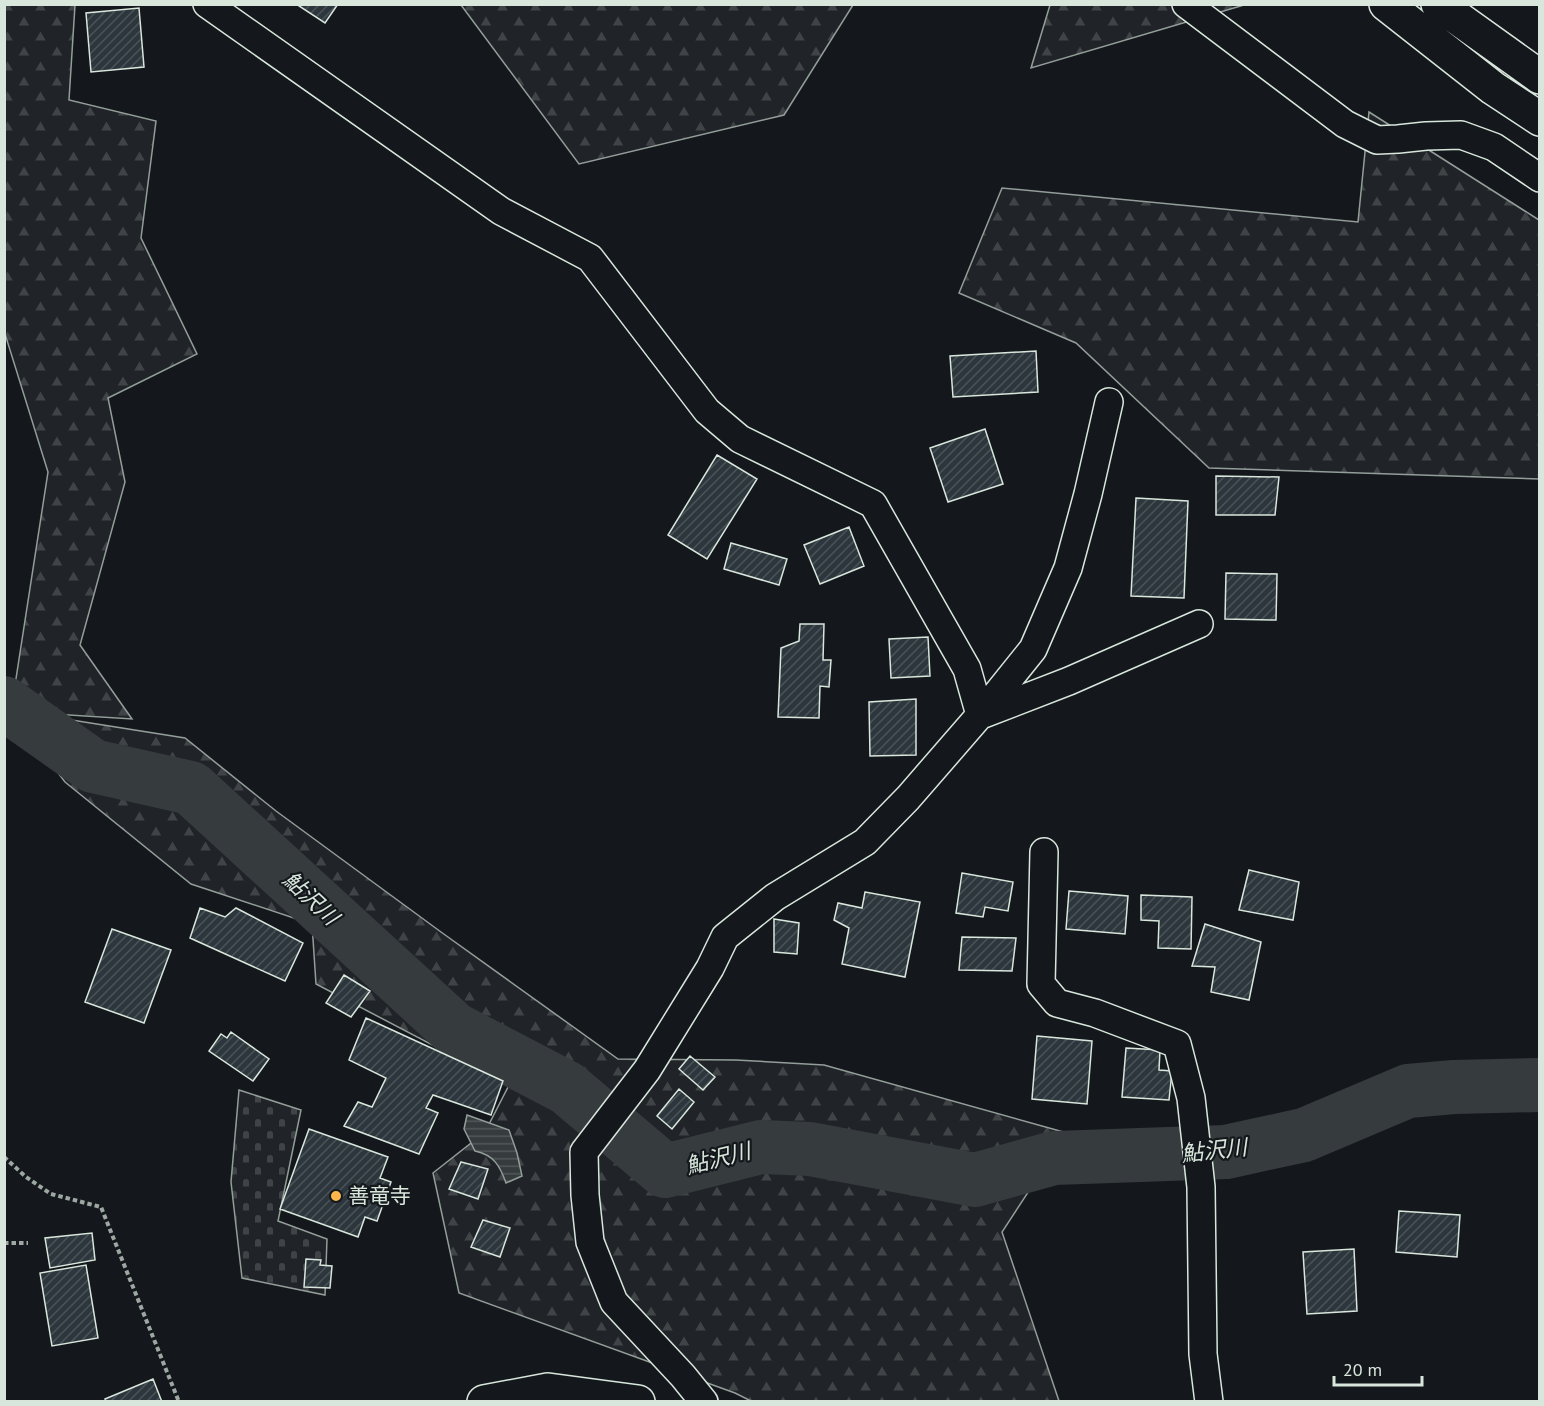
<svg xmlns="http://www.w3.org/2000/svg" width="1544" height="1406" viewBox="0 0 1544 1406" font-family="'PT Sans','Noto Sans JP',sans-serif">
	<defs>
		<pattern id="forest-firs" width="22" height="20" patternUnits="userSpaceOnUse" patternTransform="scale(1.5)"><rect width="22" height="20" fill="#202428"/><path d="M5 1l3.5 6h-7zM16 11l3.5 6h-7z" fill="#404447"/></pattern>
		<pattern id="cemetery-stones" width="16" height="16" patternUnits="userSpaceOnUse" patternTransform="scale(1.5)"><rect width="16" height="16" fill="#202428"/><path d="M2 7V4a2 2 0 0 1 4 0v3zM10 15v-3a2 2 0 0 1 4 0v3z" fill="#404447"/></pattern>
		<pattern id="water-rules" width="6" height="5" patternUnits="userSpaceOnUse" patternTransform="scale(1.5)"><rect width="6" height="5" fill="#363b3e"/><path d="M0 2.5h6" fill="none" stroke="#525759"/></pattern>
		<pattern id="building-hatch" width="6" height="6" patternUnits="userSpaceOnUse" patternTransform="scale(1.5)"><rect width="6" height="6" fill="#2c363c"/><path d="M-1 1l2-2M0 6l6-6M5 7l2-2" fill="none" stroke="#4a5358"/></pattern>
	</defs>
	<rect width="100%" height="100%" fill="#14181c"/>
	<path fill="url(#forest-firs)" stroke="#939e99" stroke-width="1.5" d="M4,5H75L69,100L156,121L141,238L197,354L108,398L125,482L80,645L132,719L21,712L185,738L276,811L441,932L618,1059L736,1060L824,1065L1067,1133L1002,1232L1059,1401H751L735,1393L459,1293L433,1173L485,1132L509,1085L316,984L312,924L191,884L65,782L11,711L48,472L5,334Z
		M461,5H853L784,115L579,164Z
		M1045,5H1244L1031,68L1050,5Z
		M1369,112L1539,220V479L1209,468L1076,343L959,293L1002,188L1358,222Z"/>
	<path fill="url(#cemetery-stones)" stroke="#939e99" stroke-width="1.5" d="M239,1090L301,1110L278,1221L327,1239L325,1295L242,1278L231,1182Z"/>
	<path fill="url(#water-rules)" stroke="#939e99" stroke-width="1.5" d="M467,1115L509,1130L517,1153L522,1176L506,1183C500,1166 494,1155 475,1151L464,1129Z"/>
	<g fill="none" stroke-linecap="round" stroke-linejoin="round">
		<path stroke="#363b3e" stroke-width="54" d="M4,703L93,766L191,788L454,1029L567,1088L665,1171L761,1147L810,1149L975,1180L1054,1158L1226,1152L1304,1135L1408,1091L1454,1087L1540,1085"/>
	</g>
	<path fill="url(#building-hatch)" stroke="#d8e6dc" stroke-width="1.5" d="M296,4H338L325,23Z
		M139,8L144,67L91,72L86,13Z
		M1036,351L1038,392L953,397L950,356Z
		M985,429L1003,484L948,502L930,448Z
		M717,455L757,479L707,559L668,535Z
		M1216,476L1279,477L1275,515H1216Z
		M1136,498L1188,501L1184,598L1131,596Z
		M849,527L864,566L820,584L804,545Z
		M731,543L787,559L779,585L724,569Z
		M1226,573L1277,574L1276,620L1225,619Z
		M800,624H824L823,660H831L829,687L820,686L819,718L778,717L781,648L799,641Z
		M928,637L930,676L891,678L889,639Z
		M916,699V755L870,756L869,702Z
		M1249,870L1299,882L1293,920L1239,910Z
		M962,873L1013,882L1008,911L985,907L983,917L956,913Z
		M1069,891L1128,896L1125,934L1066,929Z
		M865,892L920,902L905,977L842,964L849,928L834,920L838,903L862,908Z
		M1141,895L1192,897L1191,949L1158,948L1159,921L1141,920Z
		M200,908L225,917L236,908L303,943L285,981L190,938Z
		M774,919L799,923L797,954L774,952Z
		M1205,924L1261,942L1249,1000L1211,992L1215,967L1192,966Z
		M112,929L171,950L144,1023L85,1002Z
		M962,937L1016,938L1012,971L959,970Z
		M344,975L370,991L351,1017L326,1003Z
		M366,1018L503,1081L491,1115L433,1095L426,1108L438,1113L419,1154L344,1126L358,1102L372,1107L386,1078L349,1060Z
		M231,1032L269,1059L253,1081L209,1051L221,1034L227,1038Z
		M1037,1036L1092,1041L1087,1104L1032,1099Z
		M1126,1048L1160,1050L1159,1070L1172,1071L1169,1100L1122,1097Z
		M690,1056L715,1077L703,1090L679,1069Z
		M679,1089L694,1102L672,1129L657,1116Z
		M309,1129L388,1157L380,1178L391,1182L377,1221L365,1217L358,1237L280,1209Z
		M461,1162L488,1169L478,1199L449,1189Z
		M1399,1211L1460,1215L1457,1257L1396,1252Z
		M483,1220L510,1228L500,1257L471,1247Z
		M92,1233L95,1260L50,1268L45,1238Z
		M1354,1249L1357,1311L1307,1314L1303,1252Z
		M306,1259L321,1260L320,1265L332,1266L330,1288L304,1287Z
		M86,1265L98,1338L52,1346L40,1273Z
		M153,1379L162,1402H106L105,1399Z"/>
	<g fill="none" stroke-linecap="round" stroke-linejoin="round">
		<g stroke="#d8e6dc" stroke-width="30">
			<path id="street" d="M207,4L501,211L590,258L707,411L740,439L873,504L967,669L980,715L908,798L865,842L775,897L725,937L710,968L647,1070L584,1152L585,1195L590,1242L614,1302L683,1376L704,1402
				M1186,4L1345,124L1377,140L1398,139L1426,136L1461,135L1494,147L1540,178
				M980,715L1033,649L1068,568L1088,494L1109,402
				M981,715L1069,681L1199,624
				M1044,852L1041,984L1057,1003L1095,1013L1177,1044L1191,1098L1201,1187L1203,1354L1209,1402"/>
		</g>
		<g stroke="#d8e6dc" stroke-width="36">
			<path id="secondary" d="M484,1402L548,1390L638,1402"/>
		</g>
		<g stroke="#d8e6dc" stroke-width="36">
			<path id="highway" d="M1386,4L1493,88L1540,119
				M1438,4L1540,77"/>
		</g>
		<path stroke="#9da8a2" stroke-width="4" stroke-dasharray="4.5 3" stroke-linecap="butt" d="M4,1157L26,1177L51,1194L101,1207L179,1402
			M4,1243H28"/>
		<use href="#street" stroke="#14181c" stroke-width="27"/>
		<use href="#secondary" stroke="#14181c" stroke-width="33"/>
		<use href="#highway" stroke="#14181c" stroke-width="33"/>
	</g>
	<circle fill="#ffb74d" stroke="#14181c" stroke-width="2" cx="336" cy="1196" r="6"/>
	<g text-anchor="middle" stroke-width="4.5" stroke-linejoin="round" paint-order="stroke">
		<g font-size="21" fill="#d8e6dc" stroke="#14181c" text-anchor="start">
			<text x="348" y="1203">善竜寺</text>
		</g>
		<g font-size="22" font-style="italic" fill="#d8e6dc" stroke="#14181c">
			<text transform="translate(311 898) rotate(43)" y="8">鮎沢川</text>
			<text transform="translate(1214 1150) rotate(-6)" y="8">鮎沢川</text>
			<text transform="translate(718 1158) rotate(-14)" y="8">鮎沢川</text>
		</g>
	</g>
	<rect width="1544" height="1406" fill="none" stroke="#d8e6dc" stroke-width="12"/>
	<path d="M1334 1376v9h88v-9" fill="none" stroke="#d8e6dc" stroke-width="3"/>
	<text x="1343" y="1376" font-size="18" fill="#d8e6dc" stroke="#14181c" stroke-width="4.5" paint-order="stroke">20 m</text>
</svg>
